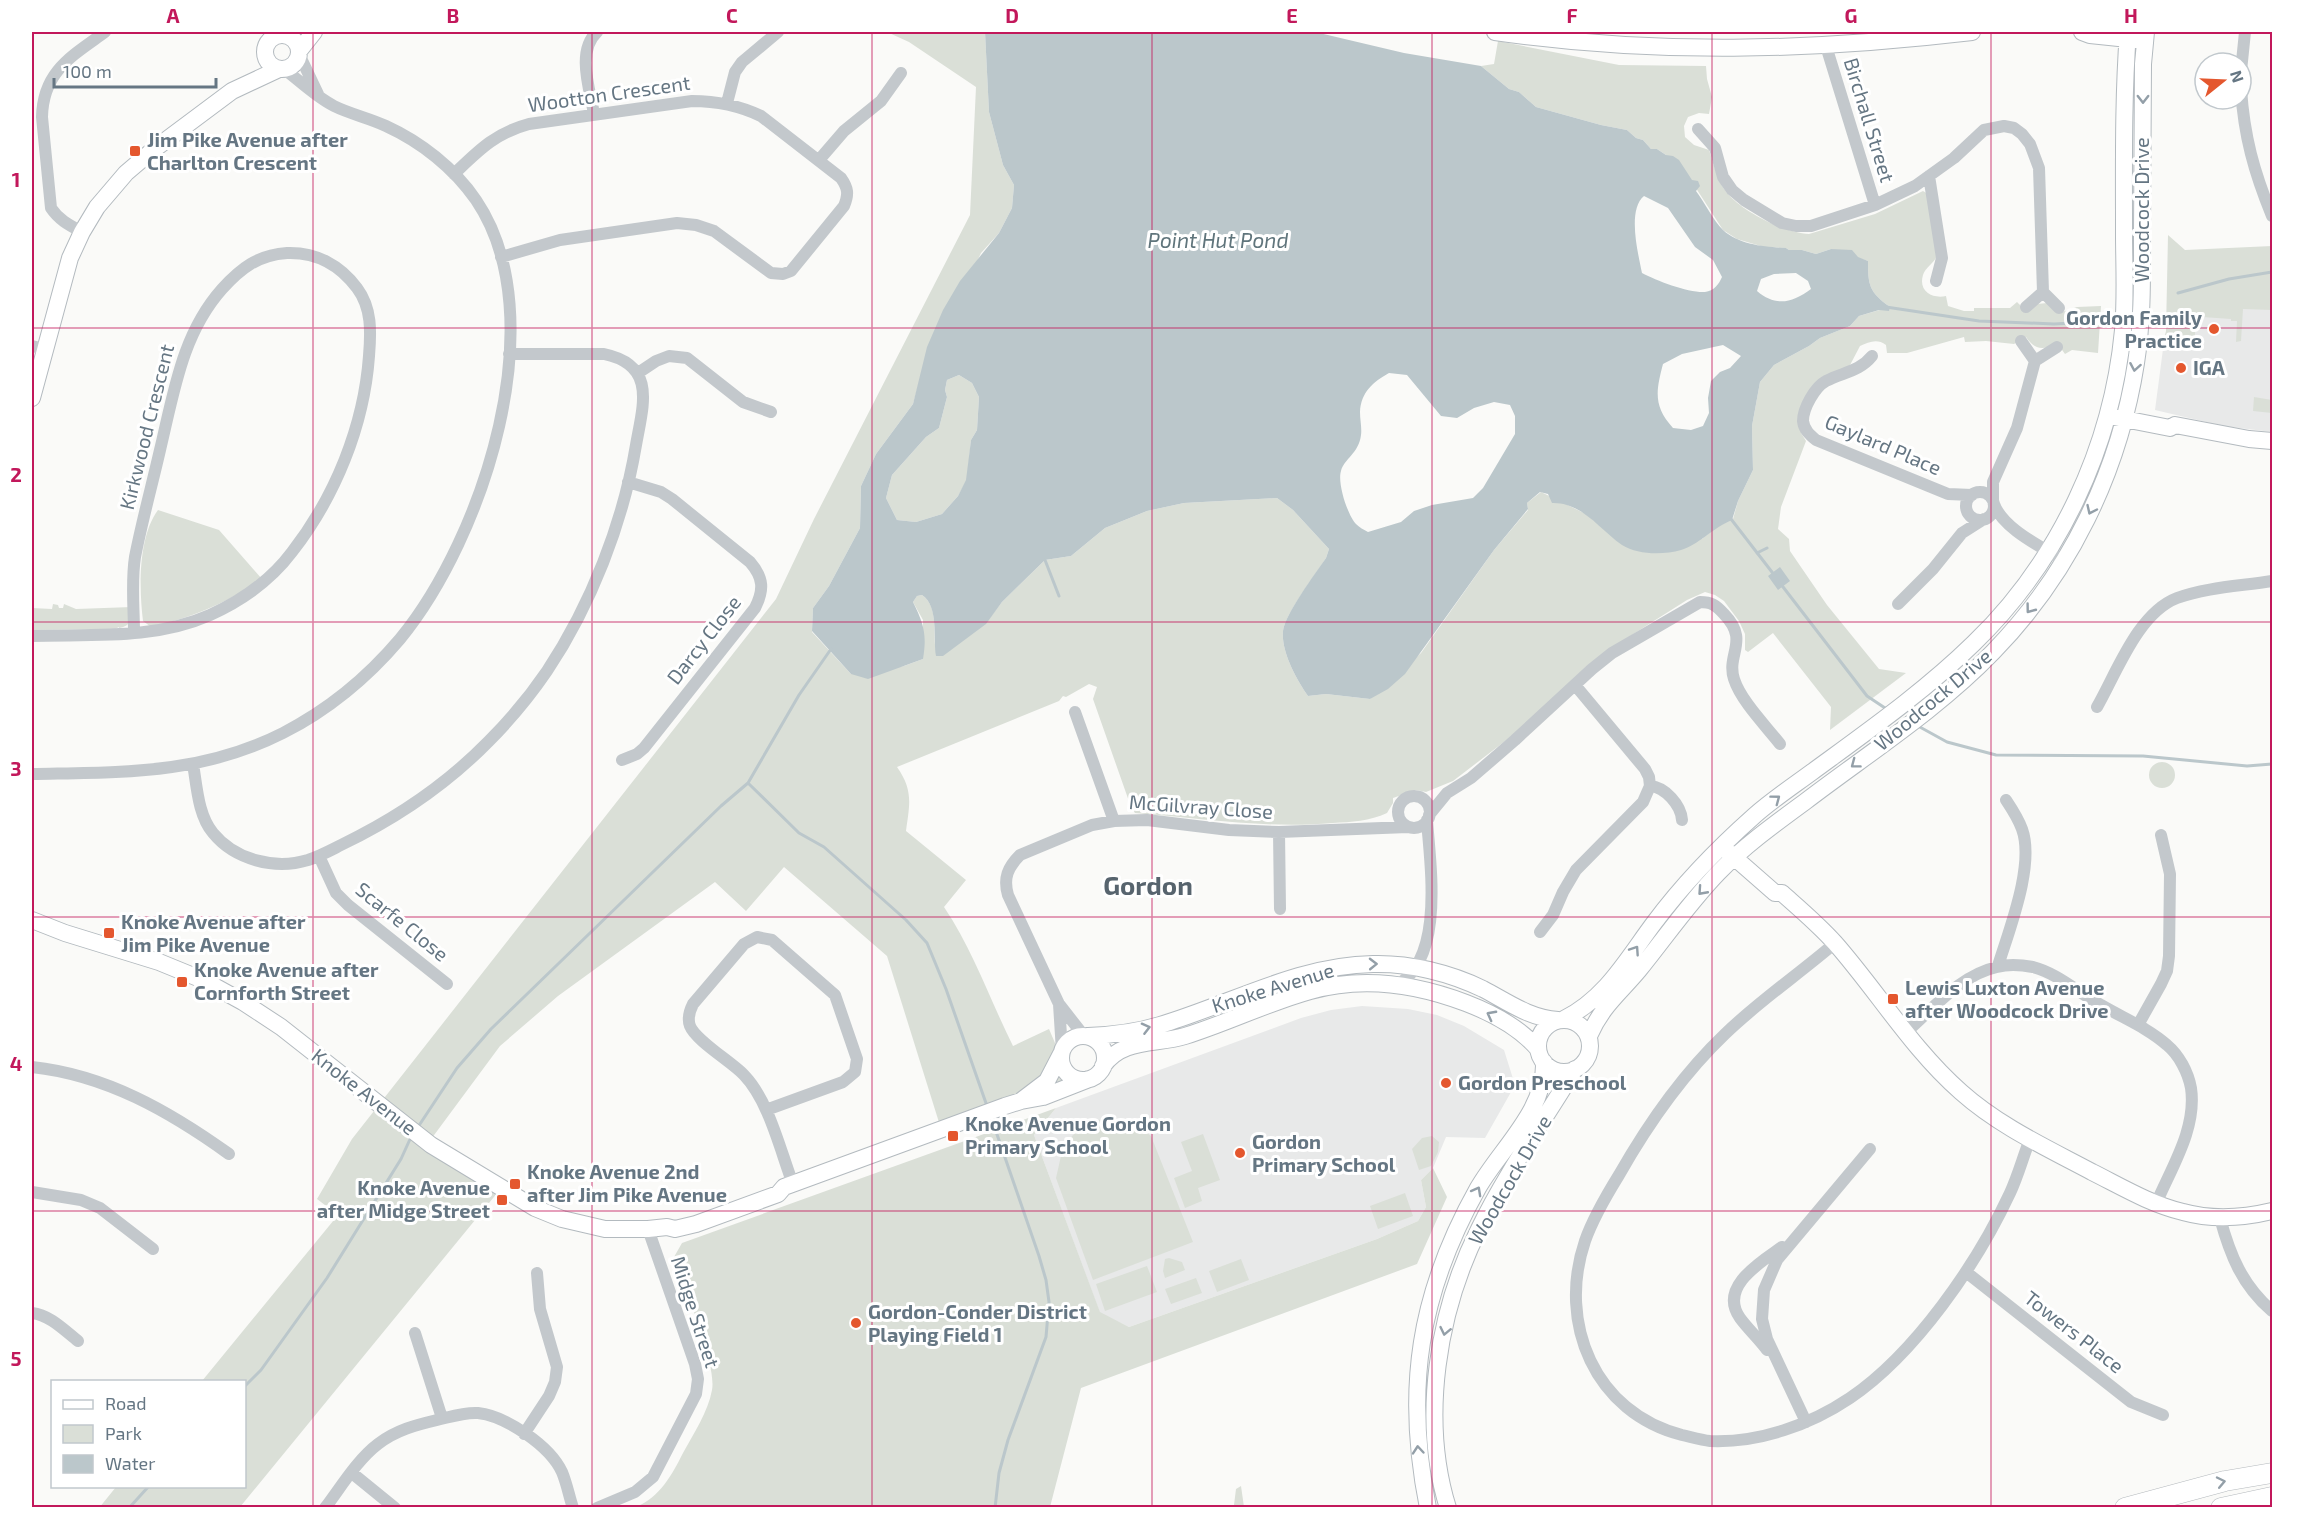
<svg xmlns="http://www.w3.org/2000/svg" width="2304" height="1539" viewBox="0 0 2304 1539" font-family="'Exo 2',sans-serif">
	<rect width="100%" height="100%" fill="#fafaf8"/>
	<path fill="#e8e9e9" d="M2272,298V432L2223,426L2155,410L2165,334L2204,303Z
		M1362,1006L1408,1009L1437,1015L1464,1026L1504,1050L1515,1085L1485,1138L1446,1137L1433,1168L1421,1180L1426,1207L1418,1221L1377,1239L1129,1327L1100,1313L1034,1135L1056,1108L1301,1018L1331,1010Z"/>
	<path fill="#dadfd7" d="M887,32H985L989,112L1003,165L1014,185L1012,208L999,233L981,253L920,379L913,404L876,454L861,486L860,528L829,586L813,608L812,632L851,674L904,666L923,659V620L913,602L917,596L922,595C937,605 934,629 935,645L985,624L1002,602L1045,560L1071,556L1105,528L1147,511L1184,503L1277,498L1293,510L1329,549L1326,558C1316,574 1285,614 1283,631C1281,652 1297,680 1308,696L1326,694L1370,699L1421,653L1494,550L1528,510L1527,503L1541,492L1586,514L1602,527L1702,539L1719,525L1733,519L1738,501L1753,470L1752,426L1760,382L1774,365L1809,346L1820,338L1850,326L1859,316L1890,307C1869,292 1868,285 1868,261L1831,249L1816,254L1802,250H1789L1786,248L1764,247L1737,239L1723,230L1681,165L1657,149H1651L1643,140L1636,138L1627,130L1601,125L1536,107L1519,92L1509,89L1481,66L1494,64L1498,41L1619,65L1706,66L1707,79L1712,97L1709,114L1699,113L1688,117L1684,126L1685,137L1694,145L1709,150C1714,164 1717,181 1727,193C1743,212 1785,233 1809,234L1875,214L1923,191L1928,194L1937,256C1934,263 1925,268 1923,275C1918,292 1933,299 1946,296L1948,306L1964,311H1974V308H2010L2017,302L2027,312L2037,304L2047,303L2059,313L2077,307L2101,306L2098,353L2072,350L2065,354L2057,343C2043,351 2035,350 2026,337L2014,344L1986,341L1965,342L1964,337L1907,353H1887L1886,345C1877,338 1869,342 1860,346L1849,367L1822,377L1801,433L1806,441L1781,507L1778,529L1789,539L1790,551L1827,605L1879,669L1906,673L1830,730L1831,707L1773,633L1748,652L1745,650V634L1739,621L1724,601L1715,595L1705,592L1687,600L1605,652L1513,735L1453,781L1426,792L1416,790L1393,798V803L1387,813C1370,821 1351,822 1333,823C1266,829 1202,818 1135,813L1131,807L1093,699L1097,687L1089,684L1066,697L1063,696L1059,701L897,767C913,790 910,803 906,831L966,880L944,907C973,950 990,1000 1013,1046L1049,1029L1073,1085L942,1132L887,956L784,867L746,911L715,882L558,996L500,1046L426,1146L498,1192L240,1507L99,1508L116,1487L244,1486V1382L202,1381L338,1215L317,1199L352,1139L776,599L814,519L970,215L976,87L909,42Z
		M2168,235L2185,250L2272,246V314V310L2243,309L2241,341L2236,342L2237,321H2231V319L2202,317L2199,327L2195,328V346L2190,345L2189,342H2176L2175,345H2163L2166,331Z
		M959,375L972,383L979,397L977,430L971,440L967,480L958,496L942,514L916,522L897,520L886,498L892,475L926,437L939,428L947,397L945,390L947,380Z
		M2254,397L2272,400V413L2253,411Z
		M158,510L219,530L262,579C224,604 196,616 151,627L143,621C139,589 138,537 158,510Z
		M53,604L58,605L59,608H63L64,604L76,609L132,607C131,618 132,626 119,628V627L115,629L32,630V608L52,609Z
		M2149 775a13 13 0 1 1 26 0a13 13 0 1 1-26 0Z
		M1056,1108L1034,1135L1100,1312L1129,1327L1377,1239L1418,1221L1426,1207L1421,1180L1433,1168L1447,1197L1417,1264L1081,1388L1050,1507H636C660,1497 672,1475 683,1453C694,1433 708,1412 712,1390C717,1364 683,1285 674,1257L682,1243Z
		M1106,1118C1125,1120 1137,1124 1151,1136L1193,1242L1093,1280L1056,1178L1063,1147L1073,1135L1088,1123Z
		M1203,1134L1220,1180L1198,1188L1202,1201L1185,1208L1174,1178L1192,1171L1181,1142Z
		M1432,1136L1439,1142L1438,1152L1431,1166L1419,1170L1412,1149L1422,1138Z
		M1405,1193L1413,1216L1378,1229L1370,1206Z
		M1169,1258L1182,1262L1185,1270L1165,1278L1163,1271L1165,1259Z
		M1241,1259L1249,1280L1217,1292L1209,1271Z
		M1147,1266L1157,1292L1105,1311L1096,1284Z
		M1196,1278L1202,1293L1171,1304L1165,1289Z
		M1241,1486L1244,1507L1234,1505L1236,1489Z"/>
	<path fill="#bbc7cb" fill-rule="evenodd" d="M985,32H1315L1404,53L1481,66L1509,89L1519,92L1536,107L1601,125L1627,130L1636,138L1643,140L1651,149H1657L1666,155L1673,156L1679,160L1692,180L1698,181L1700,186L1696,191C1705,203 1713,220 1723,230C1739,245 1766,247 1786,248L1789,250H1802L1816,254L1831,249L1852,250L1858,257L1868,261C1868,285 1869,292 1890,307L1889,311L1879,310L1859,316L1850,326L1820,338L1809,346L1774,365L1760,382L1752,426L1753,470L1738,501L1732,520C1714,527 1697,546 1681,550C1663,555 1638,555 1622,545C1600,530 1582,502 1552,503L1548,494L1540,492L1527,503L1528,509L1494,550L1405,674L1388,689L1370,699L1326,694L1308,696C1297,680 1281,652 1283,631C1285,614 1315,574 1326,558L1329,549L1293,510L1277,498L1184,503L1147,511L1105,528L1071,556L1045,560L1002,602L986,624L943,656H936C933,638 939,606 922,595L917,596L913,602C924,624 927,635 923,659L868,679L851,674L812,631L813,608L829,586L860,528L861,486L876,454L913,404L927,347L943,310L960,281L999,233L1012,208L1014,185L1003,165L989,112ZM1644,196L1668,208L1695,247L1713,260L1722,277C1719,284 1714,291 1705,292C1689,293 1657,281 1642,273C1638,253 1627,210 1644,196ZM1796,273L1808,281L1811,289C1792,303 1776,307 1757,291L1761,279L1774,274ZM1723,345L1741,356L1730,368L1720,372L1711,381L1708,398L1709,413L1703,426L1691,430L1673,428C1653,406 1656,391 1663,364L1682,354ZM1389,373L1407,375L1441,416L1457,418L1474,408L1494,402L1510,405L1515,416V434L1483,488L1473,498L1432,505L1414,511L1401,522L1368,532C1364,530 1359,527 1356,524C1348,516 1337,483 1341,471C1344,459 1359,453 1361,435C1362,428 1360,420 1360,412C1361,392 1373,382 1389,373ZM959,375L972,383L979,397L977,430L971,440L966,480L958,496L942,514L916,522L897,520L886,498L892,475L926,437L939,428L947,397L945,390L947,380Z
		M1780,567L1790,581L1778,590L1768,576Z"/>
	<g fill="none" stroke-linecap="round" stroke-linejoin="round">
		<path stroke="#bbc7cb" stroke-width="3" d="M2178,293L2229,279L2272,272
			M1886,307L1979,321L2054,324L2092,322
			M1731,519L1775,576
			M1757,553L1767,548
			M1045,560L1059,596
			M1780,583L1867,696L1888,710
			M831,649L799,695L748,783L799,833L824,847L906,920L927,943L946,989L987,1106
			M1918,726L1947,742L1996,755L2143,756L2247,766L2272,764
			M991,1117L1039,1256L1046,1280L1049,1302L1046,1337L1008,1440L999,1473L995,1508
			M418,1127L457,1068L491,1029L721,806L748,783
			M244,1387L261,1370L327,1278L401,1159L411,1137
			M129,1508L149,1486"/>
		<g stroke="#b3babf" stroke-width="18">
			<path id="secondary" d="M1495,32C1656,55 1811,51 1972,32
				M2082,32L2090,35L2138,40
				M265 52a17 17 0 1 1 34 0a17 17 0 1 1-34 0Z
				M299,51L314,32
				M32,398L70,258L82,232L97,207L126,173L153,150L232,91L279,69
				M2114,417L2170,428L2175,425L2249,439L2272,441
				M1727,851L1775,893H1782C1800,909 1819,925 1835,943C1878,992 1912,1049 1961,1092C1999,1126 2047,1148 2092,1172C2122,1187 2150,1204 2183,1212C2212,1220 2243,1218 2272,1211
				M32,920L65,933L159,962L203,980L243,1002L281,1027L431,1145L535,1208L562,1219L605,1229H648L667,1227L675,1229L696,1224L778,1194L784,1187L1005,1106L1021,1101L1043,1097L1089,1079
				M1564,1019C1606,998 1627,959 1654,923C1683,884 1718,848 1754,816C1772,800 1793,786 1812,772C1868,731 1925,691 1974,643C2059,561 2112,447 2123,330C2126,298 2124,265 2124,233C2124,166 2123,98 2128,32
				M1538 1046a26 26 0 1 1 52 0a26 26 0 1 1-52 0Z
				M1088,1036C1113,1035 1137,1032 1160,1025C1231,1004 1298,965 1373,964C1410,963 1450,973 1483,989C1508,1002 1529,1018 1558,1020
				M1589,1036C1602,1006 1619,994 1639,970C1665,938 1689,903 1718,873C1744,846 1776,823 1806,801C1869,753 1938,709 1993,652C2070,573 2119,472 2136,363C2143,319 2142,275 2142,232C2142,176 2143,120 2143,64L2146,32
				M1061 1058a22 22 0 1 1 44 0a22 22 0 1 1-44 0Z
				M1103,1066C1122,1038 1156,1045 1185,1036C1227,1023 1267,1003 1310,991C1362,976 1416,984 1466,1003C1492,1013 1520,1028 1538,1049
				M1022,1100L1047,1081L1061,1054
				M1428,1508C1404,1389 1419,1293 1478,1188C1501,1148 1546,1110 1544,1062
				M1448,1508C1420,1418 1438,1311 1479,1229C1506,1173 1543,1122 1575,1069"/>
		</g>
		<g stroke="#b5babe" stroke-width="21">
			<path id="primary" d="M2125,1508L2225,1481L2272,1473
				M2221,1508L2272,1497"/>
		</g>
		<path stroke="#c3c8cc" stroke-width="12" d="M1826,46L1875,205
			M299,54L318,94
			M2241,71L2245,32
			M2241,89C2244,136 2254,172 2272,216
			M727,103L735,72L742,62L778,32
			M594,114C590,90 576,51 597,32
			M1698,129L1715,148L1723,177L1732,190L1744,200L1782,223L1796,226H1811L1875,205L1915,186L1954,158L1984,130L2004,126L2014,128L2022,134L2030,144L2039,168L2043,292L2059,308
			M819,160L844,131L881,101L901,73
			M454,174C478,151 495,133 529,124L692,101C717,101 738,105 761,116L841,178C848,188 849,194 844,206L791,271L783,274L771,273L714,231L696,225L677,223L560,240L501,257
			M1929,176L1942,258L1936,281
			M82,232C69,225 59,220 51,208L42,117C43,71 72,56 105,32
			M2026,307L2043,292
			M2021,341L2035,361L2057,347
			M32,346L44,349
			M1872,356C1859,372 1843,372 1826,381C1815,387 1803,408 1803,421C1804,430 1810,435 1816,440L1948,494L1972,495
			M638,373L656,361L669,356L687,358L743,402L771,412
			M1966 506a14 14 0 1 1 28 0a14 14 0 1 1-28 0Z
			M1993,501V482L2017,428L2035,361
			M1994,504C2003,529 2042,547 2064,561
			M1898,604L1933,569L1962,533L1984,519
			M32,636C91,634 154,640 210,615C241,601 271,580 292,552C335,497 364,426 369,356C371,332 372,308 357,288C340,265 316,252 287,253C258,255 241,268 222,289C182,334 174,392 160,450C152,485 142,521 135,557C131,582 134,608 134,633
			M2097,707C2117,672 2138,613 2177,598C2207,587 2242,586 2272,581
			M1075,712L1114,821
			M622,760L637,754L644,748L755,608C764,590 764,578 750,562L672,499L661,492L628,482
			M193,764C197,787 198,815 213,833C235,860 275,870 308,860C320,856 331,850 341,845C395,819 447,784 489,741C510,720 530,696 547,671C591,605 623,523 636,445C643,405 657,365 604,354H509
			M32,774C121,772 200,775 283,733C328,710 367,678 400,639C483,538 556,318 476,200C454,168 421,142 386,126C369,118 350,114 334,106C316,97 300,81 284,69
			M1650,786C1665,787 1681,805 1682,820
			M1398 812a16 16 0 1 1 32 0a16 16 0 1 1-32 0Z
			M1429,815L1447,793L1471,778L1515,740L1592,669L1612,653L1700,602C1711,602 1716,605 1724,614C1750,641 1726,654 1734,679C1741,701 1766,726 1780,744
			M1279,832L1280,909
			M319,856L336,893L348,905L447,984
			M1540,932L1553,915L1563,892L1576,870L1643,802L1650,786L1649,777L1645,769L1575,685
			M1835,943C1799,974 1759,1001 1725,1034C1682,1075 1648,1124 1619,1175C1606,1196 1593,1218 1585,1241C1557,1323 1595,1413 1682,1435C1691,1437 1701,1440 1710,1441C1759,1443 1810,1425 1850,1398C1915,1354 1977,1264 2010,1193C2018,1176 2023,1157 2030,1139
			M1998,966C2009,930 2035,865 2022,829C2018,818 2012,809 2006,800
			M1397,985C1445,958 1430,865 1427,820
			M1059,1004L1062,1051
			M2138,1025L2161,984L2167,971L2169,956L2170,874L2161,835
			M1905,1033C1933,1009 1960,975 1997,967C2008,964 2022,965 2033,967C2057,973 2079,993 2101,1005C2123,1018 2148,1028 2167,1045C2179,1055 2188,1072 2191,1088C2197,1129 2171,1168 2156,1204
			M1084,1036L1059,1004L1008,895C1003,878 1008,867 1020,855L1092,825L1114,821L1147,820L1229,830L1279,832L1408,827
			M32,1067C106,1075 169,1111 229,1154
			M766,1110L843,1082L855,1072L857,1059L835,995L772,940L757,937L744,944L693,1004C690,1010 687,1018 690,1026C696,1041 732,1062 744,1075C769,1101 780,1150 793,1184
			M32,1192L81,1200L100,1208L153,1249
			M2220,1218C2230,1255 2242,1285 2272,1311
			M1966,1272L2131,1402L2163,1415
			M32,1313C50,1315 64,1330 78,1341
			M415,1333L442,1418
			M1767,1350C1759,1339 1748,1329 1740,1318C1718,1287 1761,1262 1782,1247
			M1806,1422L1767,1339L1762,1319L1764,1290L1777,1260L1870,1149
			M524,1434L549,1396L555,1382L557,1367L540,1309L537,1273
			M352,1473L395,1508
			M325,1508C341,1487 357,1460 378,1444C396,1430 416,1425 437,1420C450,1417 464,1412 478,1413C506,1416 550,1446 562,1472C567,1484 569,1496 573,1508
			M597,1508L635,1492L653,1477L696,1394L698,1379L695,1364L648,1229"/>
		<use href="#secondary" stroke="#fff" stroke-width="16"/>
		<use href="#primary" stroke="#fff" stroke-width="20"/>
	</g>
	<defs><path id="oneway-chevron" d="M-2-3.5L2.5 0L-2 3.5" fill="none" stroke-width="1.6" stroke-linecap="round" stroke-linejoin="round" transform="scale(1.5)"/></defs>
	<g stroke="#939fa8">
		<use href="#oneway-chevron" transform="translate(2143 99) rotate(90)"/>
		<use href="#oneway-chevron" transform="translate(2135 367) rotate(100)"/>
		<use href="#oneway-chevron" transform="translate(2091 510) rotate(115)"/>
		<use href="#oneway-chevron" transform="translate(2030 609) rotate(127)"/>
		<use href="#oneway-chevron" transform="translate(1855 764) rotate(143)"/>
		<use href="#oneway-chevron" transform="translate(1776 799) rotate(-37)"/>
		<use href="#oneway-chevron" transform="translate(1702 891) rotate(132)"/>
		<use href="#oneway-chevron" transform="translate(1635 950) rotate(-56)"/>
		<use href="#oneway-chevron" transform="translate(1373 964) rotate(-1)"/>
		<use href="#oneway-chevron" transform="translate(1491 1015) rotate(-152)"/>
		<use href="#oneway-chevron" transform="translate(1146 1028) rotate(-14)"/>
		<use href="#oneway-chevron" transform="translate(1477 1191) rotate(-61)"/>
		<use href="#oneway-chevron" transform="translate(1445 1331) rotate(102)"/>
		<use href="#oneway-chevron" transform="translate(1418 1450) rotate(-95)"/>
		<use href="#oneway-chevron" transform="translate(2221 1482) rotate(-12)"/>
	</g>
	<path fill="none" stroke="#c2185b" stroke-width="1.5" stroke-opacity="0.55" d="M313,32V1508M592,32V1508M872,32V1508M1152,32V1508M1432,32V1508M1712,32V1508M1991,32V1508M32,328H2272M32,622H2272M32,917H2272M32,1211H2272"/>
	<g fill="#e4572e" stroke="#fff" stroke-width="2">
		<rect x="129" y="145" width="12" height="12" rx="3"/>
		<circle cx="2214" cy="329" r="6"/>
		<circle cx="2181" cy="368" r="6"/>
		<rect x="103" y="927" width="12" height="12" rx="3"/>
		<rect x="176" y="976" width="12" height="12" rx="3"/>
		<rect x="1887" y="993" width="12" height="12" rx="3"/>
		<circle cx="1446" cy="1083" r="6"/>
		<rect x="947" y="1130" width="12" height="12" rx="3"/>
		<circle cx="1240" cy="1153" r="6"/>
		<rect x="509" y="1178" width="12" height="12" rx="3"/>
		<rect x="496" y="1194" width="12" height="12" rx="3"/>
		<circle cx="856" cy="1323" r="6"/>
	</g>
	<g text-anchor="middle" stroke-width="6" stroke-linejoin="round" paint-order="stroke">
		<g font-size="20" fill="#657683" stroke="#fff">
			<text transform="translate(609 94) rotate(-8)" y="7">Wootton Crescent</text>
			<text transform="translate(1869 120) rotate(73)" y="7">Birchall Street</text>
			<text transform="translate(2142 210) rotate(-90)" y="7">Woodcock Drive</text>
			<text transform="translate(147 427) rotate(-76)" y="7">Kirkwood Crescent</text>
			<text transform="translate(1883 445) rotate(23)" y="7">Gaylard Place</text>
			<text transform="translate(704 640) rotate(-52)" y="7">Darcy Close</text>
			<text transform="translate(1933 700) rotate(-40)" y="7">Woodcock Drive</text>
			<text transform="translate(1201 807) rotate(4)" y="7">McGilvray Close</text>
			<text transform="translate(402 922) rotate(39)" y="7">Scarfe Close</text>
			<text transform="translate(1273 988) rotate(-17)" y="7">Knoke Avenue</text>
			<text transform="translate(364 1092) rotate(38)" y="7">Knoke Avenue</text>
			<text transform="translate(1510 1180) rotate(-60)" y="7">Woodcock Drive</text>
			<text transform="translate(695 1312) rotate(72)" y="7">Midge Street</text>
			<text transform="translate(2074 1332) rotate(38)" y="7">Towers Place</text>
		</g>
		<g font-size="20" font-weight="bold" fill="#657683" stroke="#fff" text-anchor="start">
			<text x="147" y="147">Jim Pike Avenue after<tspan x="147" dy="23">Charlton Crescent</tspan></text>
			<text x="2202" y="325" text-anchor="end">Gordon Family<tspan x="2202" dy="23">Practice</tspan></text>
			<text x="2193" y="375">IGA</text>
			<text x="121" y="929">Knoke Avenue after<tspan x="121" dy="23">Jim Pike Avenue</tspan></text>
			<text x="194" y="977">Knoke Avenue after<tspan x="194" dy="23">Cornforth Street</tspan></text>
			<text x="1905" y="995">Lewis Luxton Avenue<tspan x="1905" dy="23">after Woodcock Drive</tspan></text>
			<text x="1458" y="1090">Gordon Preschool</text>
			<text x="965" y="1131">Knoke Avenue Gordon<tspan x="965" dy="23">Primary School</tspan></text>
			<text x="1252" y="1149">Gordon<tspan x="1252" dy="23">Primary School</tspan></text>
			<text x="527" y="1179">Knoke Avenue 2nd<tspan x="527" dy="23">after Jim Pike Avenue</tspan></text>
			<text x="490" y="1195" text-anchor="end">Knoke Avenue<tspan x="490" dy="23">after Midge Street</tspan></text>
			<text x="868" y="1319">Gordon-Conder District<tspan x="868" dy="23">Playing Field 1</tspan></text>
		</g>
		<g font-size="21" font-style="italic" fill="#60757c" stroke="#fff">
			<text x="1218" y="248">Point Hut Pond</text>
		</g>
		<g font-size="26" font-weight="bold" fill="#57646e" stroke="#fff">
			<text x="1148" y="895">Gordon</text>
		</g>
	</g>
	<rect width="2304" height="1539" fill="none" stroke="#ffffff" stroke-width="66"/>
	<rect x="51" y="1380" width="195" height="108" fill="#ffffff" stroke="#c1c8cd" stroke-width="1.5"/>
	<rect x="63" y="1400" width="30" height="9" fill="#ffffff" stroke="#c1c8cd" stroke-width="1.5"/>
	<text x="105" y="1410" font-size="18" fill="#657683">Road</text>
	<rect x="63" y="1425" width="30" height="18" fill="#dadfd7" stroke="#c1c8cd" stroke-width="1.5"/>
	<text x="105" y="1440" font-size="18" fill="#657683">Park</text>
	<rect x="63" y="1455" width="30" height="18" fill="#bbc7cb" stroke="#c1c8cd" stroke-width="1.5"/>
	<text x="105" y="1470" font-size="18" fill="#657683">Water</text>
	<g transform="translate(2223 81) rotate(72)"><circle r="28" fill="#ffffff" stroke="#c1c8cd" stroke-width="1.5"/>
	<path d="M0-4.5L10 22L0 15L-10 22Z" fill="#e4572e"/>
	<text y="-9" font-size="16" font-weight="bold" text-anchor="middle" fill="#657683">N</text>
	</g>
	<path d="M54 78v9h162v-9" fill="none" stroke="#657683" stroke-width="3"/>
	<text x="63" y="78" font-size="18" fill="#657683" stroke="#ffffff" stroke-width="4.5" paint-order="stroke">100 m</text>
	<rect x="33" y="33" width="2238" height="1473" fill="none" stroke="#c2185b" stroke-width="2"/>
	<g font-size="20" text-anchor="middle" font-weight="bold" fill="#c2185b">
		<text x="173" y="23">A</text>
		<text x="453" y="23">B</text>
		<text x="732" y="23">C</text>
		<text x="1012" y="23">D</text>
		<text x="1292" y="23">E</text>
		<text x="1572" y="23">F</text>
		<text x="1851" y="23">G</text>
		<text x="2131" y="23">H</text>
		<text x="16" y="187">1</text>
		<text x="16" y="482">2</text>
		<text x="16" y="776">3</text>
		<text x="16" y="1071">4</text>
		<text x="16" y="1366">5</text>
	</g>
</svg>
